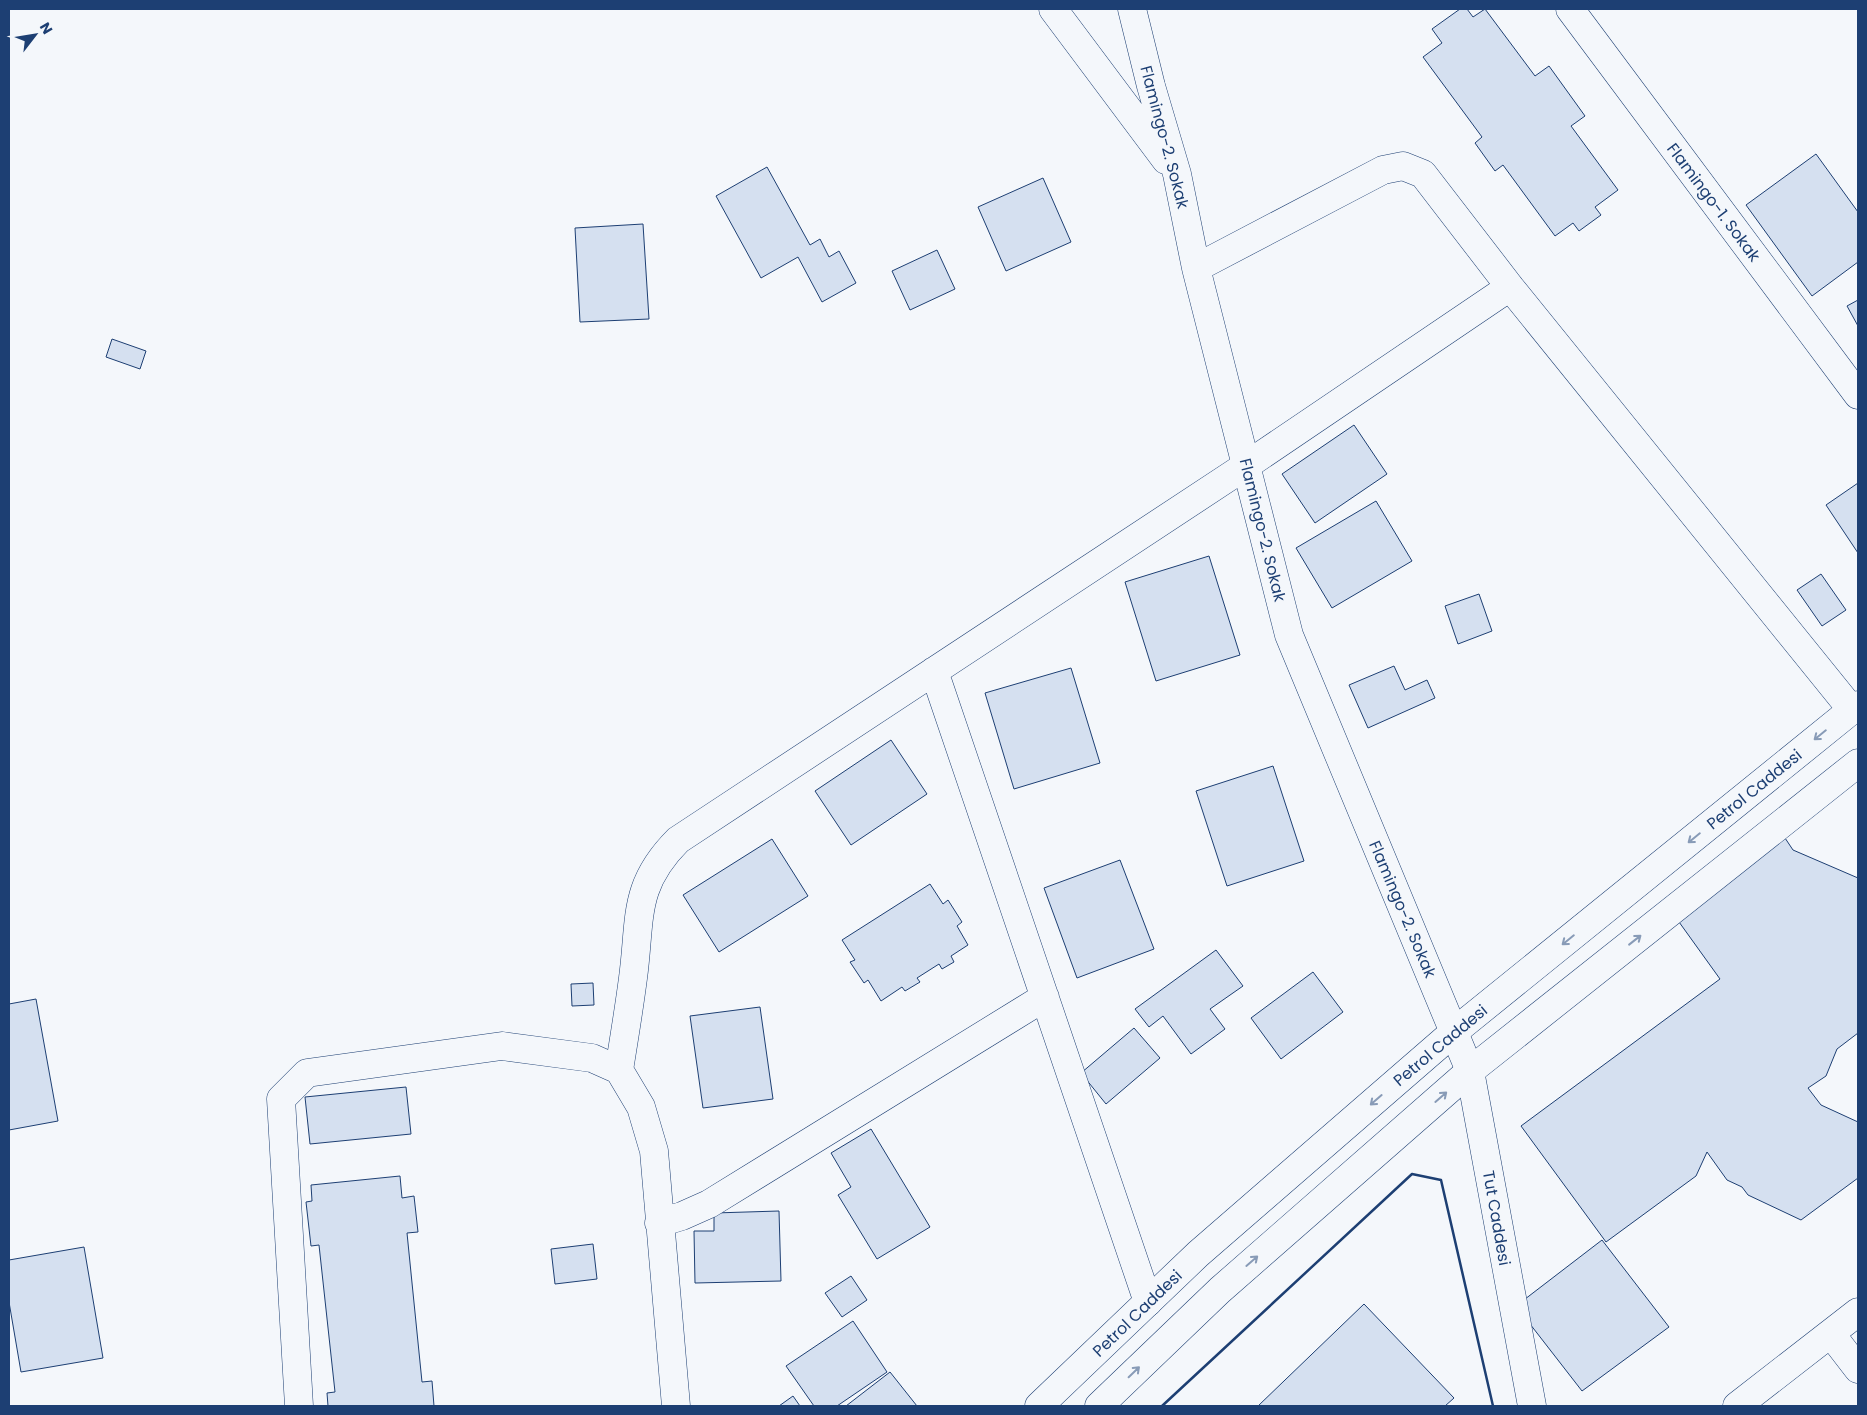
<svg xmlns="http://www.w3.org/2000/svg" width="1867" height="1415" viewBox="0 0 1867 1415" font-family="Poppins,sans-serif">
	<rect width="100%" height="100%" fill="#f4f7fb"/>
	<path fill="#d5e0f0" stroke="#1d3f73" d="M1460,9H1467L1473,17L1485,9L1535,76L1549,66L1585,116L1571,126L1618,190L1595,207L1601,215L1579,231L1573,223L1555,236L1503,165L1495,171L1475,143L1482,137L1423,57L1442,43L1432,29Z
		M1816,154L1858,212V262L1812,296L1746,205Z
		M767,167L810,245L820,239L829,257L839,251L856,283L822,302L798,257L761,278L716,196Z
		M1043,178L1071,242L1006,271L978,207Z
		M643,224L649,319L580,322L575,228Z
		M937,250L955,289L910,310L892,271Z
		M1858,300V326L1847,306Z
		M112,339L146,351L140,369L106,357Z
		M1354,425L1387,474L1315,523L1282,474Z
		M1858,483V553L1826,505Z
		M1376,501L1412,561L1332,608L1296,548Z
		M1209,556L1240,655L1156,681L1125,582Z
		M1821,574L1846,610L1822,626L1797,590Z
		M1479,594L1492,631L1458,644L1445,606Z
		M1394,666L1405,690L1427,680L1435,698L1368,728L1349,685Z
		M1071,668L1100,763L1014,789L985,693Z
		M891,740L927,794L851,845L815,791Z
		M1273,766L1304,861L1227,886L1196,791Z
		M1783,835L1793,850L1858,878V1033L1837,1049L1826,1076L1808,1088L1821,1105L1858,1122V1178L1801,1220L1748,1195L1742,1187L1727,1180L1707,1152L1696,1176L1606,1242L1521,1126L1720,979L1674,915Z
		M772,839L808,896L719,952L683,895Z
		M1120,860L1154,949L1077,978L1044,888Z
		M930,884L943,904L948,900L962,922L957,926L968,945L951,956L954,962L942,969L939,964L917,978L920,982L905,991L902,987L881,1001L868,980L864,983L850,962L855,960L842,940Z
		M1216,950L1243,986L1210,1009L1225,1029L1191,1054L1163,1016L1149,1027L1135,1009Z
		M1313,972L1343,1012L1281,1059L1251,1018Z
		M593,983L594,1005L572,1006L571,984Z
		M36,999L58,1121L9,1130V1004Z
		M760,1007L773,1099L703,1108L690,1016Z
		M1134,1028L1160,1058L1106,1104L1081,1073Z
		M406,1087L411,1134L310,1144L305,1097Z
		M871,1129L930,1227L877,1259L838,1195L851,1187L831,1153Z
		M400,1176L402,1198L414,1196L418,1232L407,1233L422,1382L432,1381L434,1406H328L327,1393L335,1392L319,1245L311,1246L306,1202L312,1201L311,1185Z
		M779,1211L781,1281L695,1283L694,1231H714V1213Z
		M1602,1240L1669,1327L1582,1391L1516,1306Z
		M593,1244L597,1279L555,1284L551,1249Z
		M84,1247L103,1358L21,1372L9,1302V1260Z
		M851,1276L867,1300L842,1317L825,1293Z
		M1364,1304L1454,1398L1445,1406H1258Z
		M853,1321L887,1372L837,1406H814L786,1366Z
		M890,1372L917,1406H846Z
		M793,1396L800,1406H779Z"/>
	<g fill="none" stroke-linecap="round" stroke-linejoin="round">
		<g stroke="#1d3f73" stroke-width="29">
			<path id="minor" d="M1053,9L1166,160
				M1132,9L1151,86L1177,174L1196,268L1289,635L1470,1071L1532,1406
				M1570,9L1858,395
				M1196,268L1383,170L1403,166L1423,174L1510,287L1852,710
				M934,671L1148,1302
				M619,1070C624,1039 629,1009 633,978C641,919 632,886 678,840L1247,465L1510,287
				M659,1223L682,1216L709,1204L1045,997
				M1831,1334L1858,1369
				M299,1406L281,1099L307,1073L502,1046L592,1058L619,1070L641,1107L654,1151L676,1406
				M1737,1406L1858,1312"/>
		</g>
		<g stroke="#1d3f73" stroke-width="29">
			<path id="major" d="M1039,1406L1198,1254L1455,1031L1858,705
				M1099,1406L1220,1290L1470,1071L1858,763"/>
		</g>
		<use href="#minor" stroke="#f4f7fb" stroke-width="28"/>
		<use href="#major" stroke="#f4f7fb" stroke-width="28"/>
		<path stroke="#1d3f73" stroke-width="2.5" d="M1162,1406L1412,1174L1441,1180L1493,1406"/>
	</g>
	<defs><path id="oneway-shaft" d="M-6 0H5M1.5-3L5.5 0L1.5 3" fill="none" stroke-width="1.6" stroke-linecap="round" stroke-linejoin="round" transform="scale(1.25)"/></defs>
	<g stroke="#889bb7">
		<use href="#oneway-shaft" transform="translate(1820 735) rotate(141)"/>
		<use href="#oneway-shaft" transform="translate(1694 838) rotate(141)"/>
		<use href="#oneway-shaft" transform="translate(1568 940) rotate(141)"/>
		<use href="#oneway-shaft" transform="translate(1635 940) rotate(-38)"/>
		<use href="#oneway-shaft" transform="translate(1441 1097) rotate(-41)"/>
		<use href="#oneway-shaft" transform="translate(1376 1100) rotate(139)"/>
		<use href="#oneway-shaft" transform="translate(1252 1261) rotate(-41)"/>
		<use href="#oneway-shaft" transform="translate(1134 1372) rotate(-44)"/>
	</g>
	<g text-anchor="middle" stroke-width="4" stroke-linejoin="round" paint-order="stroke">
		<g font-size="16" fill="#1d3f73" stroke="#f4f7fb">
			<text transform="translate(1165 137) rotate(75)" y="6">Flamingo-2. Sokak</text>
			<text transform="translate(1714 202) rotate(53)" y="6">Flamingo-1. Sokak</text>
			<text transform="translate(1263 530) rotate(76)" y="6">Flamingo-2. Sokak</text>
			<text transform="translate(1754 789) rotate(-39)" y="6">Petrol Caddesi</text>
			<text transform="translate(1403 909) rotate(67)" y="6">Flamingo-2. Sokak</text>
			<text transform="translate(1440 1045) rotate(-40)" y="6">Petrol Caddesi</text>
			<text transform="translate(1497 1218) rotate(80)" y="6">Tut Caddesi</text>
			<text transform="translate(1137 1313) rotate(-44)" y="6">Petrol Caddesi</text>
		</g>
	</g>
	<rect width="1867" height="1415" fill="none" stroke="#1d3f73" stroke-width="20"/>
	<g transform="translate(35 35) rotate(59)" stroke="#f4f7fb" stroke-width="4" paint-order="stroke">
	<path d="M0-4L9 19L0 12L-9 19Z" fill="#1d3f73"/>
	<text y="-8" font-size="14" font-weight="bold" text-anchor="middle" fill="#1d3f73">N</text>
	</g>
</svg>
